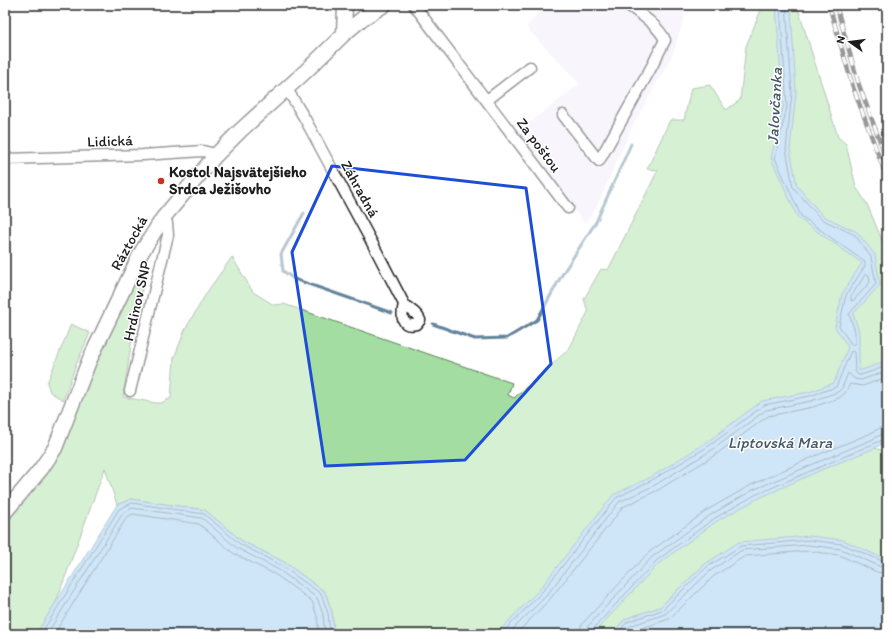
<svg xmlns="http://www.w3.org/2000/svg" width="892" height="639" viewBox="0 0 892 639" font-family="Itim,sans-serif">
	<rect width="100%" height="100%" fill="#fff"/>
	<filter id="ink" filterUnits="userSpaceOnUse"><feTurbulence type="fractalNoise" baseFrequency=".025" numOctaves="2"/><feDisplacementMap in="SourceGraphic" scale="8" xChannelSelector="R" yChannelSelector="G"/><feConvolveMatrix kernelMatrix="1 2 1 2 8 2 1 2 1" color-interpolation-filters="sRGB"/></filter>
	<g filter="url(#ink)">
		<path fill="#efeaf8" d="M545,5H688L673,54L632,127L596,208L585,224L517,132L580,84L526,27Z"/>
		<path fill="#a4dda1" stroke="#607c5e" d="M763,5H797L838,137L846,144L856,187L867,204L887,252V361L859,372L875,448L884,451L887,450V560L882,558L705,564L660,607L625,619L612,634H334L332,612L325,592L284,562L242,541L205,510L131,499L117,505L105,468L56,602L36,634H5V521L18,505L75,414L94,367L136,276L144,280L134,326L123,397L156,403H161L171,398L174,358L185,330L207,292L232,257L253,292L274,305L284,304L512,383L508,395L514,398L569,349L588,312L584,299L601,269L608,270L658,170L647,169L670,120H684L691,88L710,85L726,110L740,100L746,46Z
			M71,324L90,333L76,365L63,400L50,392L47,383Z"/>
		<path fill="#92c8f0" stroke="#63839b" d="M776,5H790L791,9L796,93L790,149L797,186L823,216L857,232L875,255L880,285L853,314L859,331V371L887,361V441L875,448L821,470L757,499L717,521L658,564L593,634H496L539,590L613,495L651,477L707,442L762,401L809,392L834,383L848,347L835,327L842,294L862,263L798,218L771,158L783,107Z
			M131,499L205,510L242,541L284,562L325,592L332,612L334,634H36L117,505Z
			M809,536L843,540L887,560V634H612L625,619L660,607L705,564L739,542Z"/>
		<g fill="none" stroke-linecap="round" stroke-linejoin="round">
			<path stroke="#4b6171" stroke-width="1" d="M780,5L787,107L775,158L801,216L865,262V266L846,295L839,326L851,344L853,345L855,343V331L849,314L876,284L871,257L855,235L821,219L793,187L786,149L792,93L786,5
				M866,274L869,275L870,282L854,300L851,301V297Z
				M41,634L119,509L132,503L204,514L240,544L282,566L321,594L328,613L330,634
				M47,634L123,513L132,508L202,518L237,548L279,570L317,598L323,614L325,634
				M54,634L127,517L133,514L199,524L233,553L276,575L312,601L317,616L319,634
				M501,634L542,592L616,498L652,480L709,446L764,405L810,396L836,387L851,351L854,352L855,371L858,375H861L887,366
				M508,634L546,596L619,502L655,485L712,450L766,410L811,401L838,392L842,388L848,373L855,379L861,380L887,371
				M516,634L550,599L623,507L658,490L715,455L768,416L813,407L839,398L845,393L850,384L863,386L887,377
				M580,634V629L583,623L648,553L709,509L751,485L815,456L869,434L880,428L887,427
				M586,634L588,626L652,557L712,514L753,490L818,462L871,440L882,434L887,433
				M591,634L592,630L656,561L715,518L755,495L887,438
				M617,634L627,622L662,610L707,567L741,546L809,540L842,544L887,563
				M624,634L630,626L665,614L710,571L742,550L808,545L841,549L879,566L887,568
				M632,634L634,631L669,619L714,576L745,556L808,551L839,555L877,572L887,574"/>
			<path stroke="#63839b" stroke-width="3" d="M304,213L281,254L283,271L294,279L392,313
				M433,324L475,339L507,338L537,320L563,273L596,222L631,144"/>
			<g stroke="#1c1c1c" stroke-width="13">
				<path id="street" d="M414,5L568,208
					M287,89L305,119L377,252L404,304C409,310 417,312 420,320L417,324C401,328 401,316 404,304
					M487,100L530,67
					M563,115L599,161L652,66L665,40C658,25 641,15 628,5
					M5,159L143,155L203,151L211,153L215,156
					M130,391L168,235L167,223L163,218"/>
			</g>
			<g stroke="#1c1c1c" stroke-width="17">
				<path id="secondary" d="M344,34L345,5
					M5,512L41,469L55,448L89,361L112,313L141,253L163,218L215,156L241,130L306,71L344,34L363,18L384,5"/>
			</g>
			<use href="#street" stroke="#fff" stroke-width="10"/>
			<use href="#secondary" stroke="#fff" stroke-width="14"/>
			<g stroke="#1c1c1c" stroke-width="4.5">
				<path id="rail" d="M829,5L853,87L887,178
					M836,5L859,85L887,160"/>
			</g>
			<use href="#rail" stroke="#fff" stroke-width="3" stroke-dasharray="9" stroke-linecap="butt"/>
		</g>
	</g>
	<path d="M0 0H892V639H0ZM332,166L526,188L551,364L465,460L325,466L292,252Z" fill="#fff" fill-opacity=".55" fill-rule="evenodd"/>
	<path fill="none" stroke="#1d4ed8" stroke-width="3" stroke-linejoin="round" d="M332,166L526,188L551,364L465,460L325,466L292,252Z"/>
	<circle fill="#c8321e" stroke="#fff" stroke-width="1.5" cx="161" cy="181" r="4"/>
	<g text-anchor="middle" stroke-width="3" stroke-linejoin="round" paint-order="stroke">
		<g font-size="15" fill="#1c1c1c" stroke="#fff">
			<text transform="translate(110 141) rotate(-2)" y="5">Lidická</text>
			<text transform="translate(539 145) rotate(53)" y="5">Za poštou</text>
			<text transform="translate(360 189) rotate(61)" y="5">Záhradná</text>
			<text transform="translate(129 243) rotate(-61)" y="5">Ráztocká</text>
			<text transform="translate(137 301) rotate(-77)" y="5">Hrdinov SNP</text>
		</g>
		<g font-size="15" font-weight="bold" fill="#1c1c1c" stroke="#fff" text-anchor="start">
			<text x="169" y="177">Kostol Najsvätejšieho<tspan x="169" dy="17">Srdca Ježišovho</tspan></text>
		</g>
		<g font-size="16" font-style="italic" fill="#455866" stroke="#fff">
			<text transform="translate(774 106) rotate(-87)" y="6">Jalovčanka</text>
			<text x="780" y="448">Liptovská Mara</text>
		</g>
	</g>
	<rect width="892" height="639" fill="none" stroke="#fff" stroke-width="20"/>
	<rect x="10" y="10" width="872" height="619" fill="none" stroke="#1c1c1c" stroke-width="1.5" filter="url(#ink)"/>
	<g transform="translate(850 42) rotate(284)" stroke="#ffffff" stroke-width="3" paint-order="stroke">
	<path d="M0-3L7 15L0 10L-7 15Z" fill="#1c1c1c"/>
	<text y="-6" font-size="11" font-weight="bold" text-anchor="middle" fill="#1c1c1c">N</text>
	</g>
</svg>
